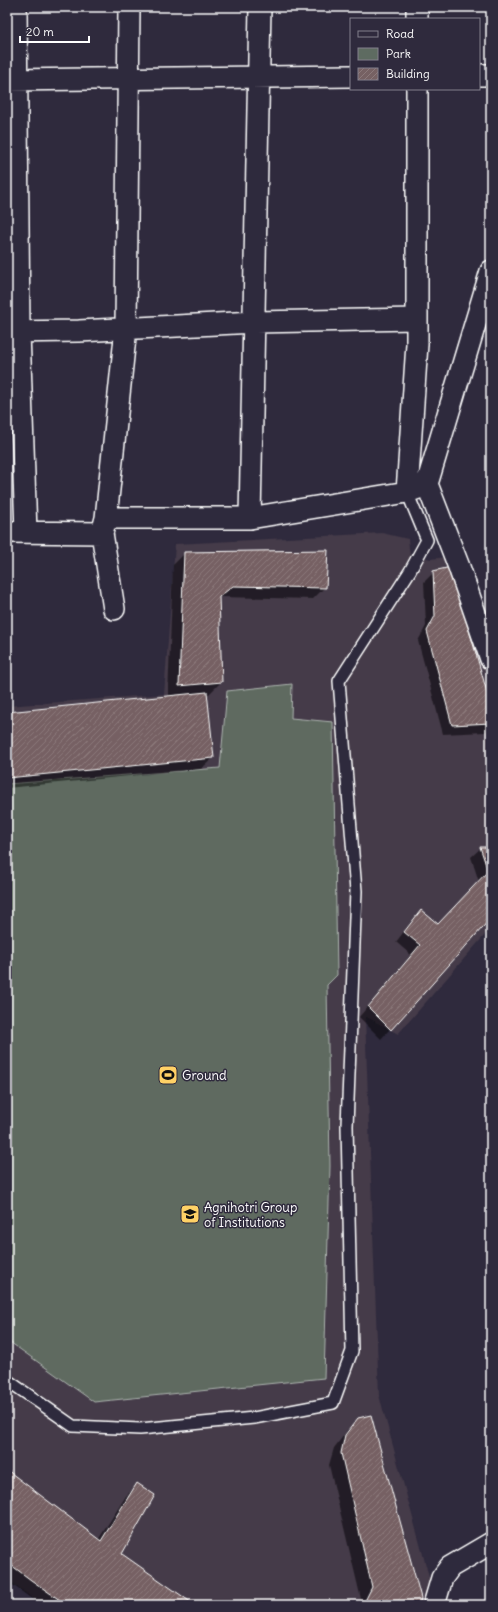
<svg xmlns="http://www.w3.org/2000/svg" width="498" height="1612" viewBox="0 0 498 1612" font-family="Delius,sans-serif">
	<defs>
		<pattern id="building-hatch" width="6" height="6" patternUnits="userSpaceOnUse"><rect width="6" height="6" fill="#766163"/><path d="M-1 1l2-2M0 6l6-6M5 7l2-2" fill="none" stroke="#8b797a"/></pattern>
	</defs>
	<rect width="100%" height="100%" fill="#2f2a3d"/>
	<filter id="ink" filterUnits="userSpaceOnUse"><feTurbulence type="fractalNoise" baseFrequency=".025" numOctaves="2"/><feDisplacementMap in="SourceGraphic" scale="8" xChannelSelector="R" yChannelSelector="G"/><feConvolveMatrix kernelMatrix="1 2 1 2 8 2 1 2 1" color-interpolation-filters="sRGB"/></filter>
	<g filter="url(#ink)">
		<path fill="#443a48" d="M382,533L408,539L410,556L418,555L430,559L447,557L491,680V928L398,1034L365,1016L379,1395L433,1591L428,1605H42L7,1579V706L164,694L175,544Z"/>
		<path fill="#5e6b61" stroke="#aeb5b0" d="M292,684L291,718L333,722L337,975L327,985L330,1166L324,1378L94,1402L7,1340V784L220,768L227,691Z"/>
		<path fill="#0007" d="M185,553L325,587L313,599L220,597L218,599L221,682L209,694H206L213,758L201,769L7,788V713L168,697L173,565Z
			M434,572L491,709V727L485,732L443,734L418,641L426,626L424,582Z
			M481,848H491V916L381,1039L359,1017L411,955L396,942L412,921L421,911L437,925L479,882L471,857Z
			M359,1419L418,1605H358L361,1599L329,1465L334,1448L347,1431Z
			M7,1471L98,1540L126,1496L138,1484L121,1554L193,1605H40L7,1581Z"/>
		<path fill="url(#building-hatch)" stroke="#fff" d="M328,550L326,588L233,586L219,597L222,682L179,686L184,552Z
			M451,567L491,706V723L452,725L427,631L435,616L433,571Z
			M207,692L214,758L7,778V712Z
			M480,847H491V874L488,871Z
			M488,871L491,874V918L391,1030L368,1007L420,945L404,932L421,910L438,924Z
			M371,1415L421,1598L419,1605H363L372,1587L341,1453L345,1435L358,1418Z
			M7,1470L101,1541L137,1483L155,1495L122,1554L195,1605H67L31,1580L7,1562Z"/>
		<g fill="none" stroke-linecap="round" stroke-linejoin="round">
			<g stroke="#fff" stroke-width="14">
				<path id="lane" d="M7,1380L73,1426L140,1429L254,1418L333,1403L352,1351L347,1126L356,891L339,681L410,571L427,540L407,492"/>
			</g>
			<g stroke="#fff" stroke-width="24">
				<path id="street" d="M16,7L19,332L26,532
					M417,7V19
					M479,75H491
					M7,80L351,76
					M491,271L427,484L459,567L491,659
					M7,332L79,331L255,322L416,319
					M407,492L417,344V89
					M106,518H250L407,492L421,487
					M250,518L260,7
					M7,532L102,533L106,518L126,328L129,7
					M102,533L114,609
					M434,1605L442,1578L450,1567L491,1543"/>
			</g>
			<use href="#lane" stroke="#2f2a3d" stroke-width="11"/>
			<use href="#street" stroke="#2f2a3d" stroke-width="21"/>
		</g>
	</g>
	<defs>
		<g id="stadium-square" transform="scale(1)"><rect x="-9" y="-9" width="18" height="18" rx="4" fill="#ffd166" stroke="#2f2a3d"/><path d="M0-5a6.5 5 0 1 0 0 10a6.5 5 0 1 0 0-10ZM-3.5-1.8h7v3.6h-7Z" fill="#111"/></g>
		<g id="university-square" transform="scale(1)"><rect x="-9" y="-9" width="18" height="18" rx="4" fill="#ffd166" stroke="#2f2a3d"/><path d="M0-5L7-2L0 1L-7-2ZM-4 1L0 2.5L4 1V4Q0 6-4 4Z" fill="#111"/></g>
	</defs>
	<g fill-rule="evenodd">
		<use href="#stadium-square" x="168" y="1075"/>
		<use href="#university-square" x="190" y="1214"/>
	</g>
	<g text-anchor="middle" stroke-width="3" stroke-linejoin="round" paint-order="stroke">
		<g font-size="13" fill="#fff" stroke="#2f2a3d" text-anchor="start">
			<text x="182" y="1080">Ground</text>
			<text x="204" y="1212">Agnihotri Group<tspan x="204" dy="15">of Institutions</tspan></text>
		</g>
	</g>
	<rect width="498" height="1612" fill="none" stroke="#2f2a3d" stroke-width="24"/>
	<rect x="12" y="12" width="474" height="1588" fill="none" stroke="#fff" stroke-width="1.5" filter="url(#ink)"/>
	<rect x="350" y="18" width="130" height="72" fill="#2f2a3d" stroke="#827f8b"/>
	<rect x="358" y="31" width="20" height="6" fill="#2f2a3d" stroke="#827f8b"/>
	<text x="386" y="38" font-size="12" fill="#ffffff">Road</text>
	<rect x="358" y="48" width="20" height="12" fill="#5e6b61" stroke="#827f8b"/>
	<text x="386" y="58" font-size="12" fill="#ffffff">Park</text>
	<rect x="358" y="68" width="20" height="12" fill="url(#building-hatch)" stroke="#827f8b"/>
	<text x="386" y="78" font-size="12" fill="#ffffff">Building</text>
	<path d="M20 36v6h69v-6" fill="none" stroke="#ffffff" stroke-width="2"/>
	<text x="26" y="36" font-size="12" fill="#ffffff" stroke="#2f2a3d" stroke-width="3" paint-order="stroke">20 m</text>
</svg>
